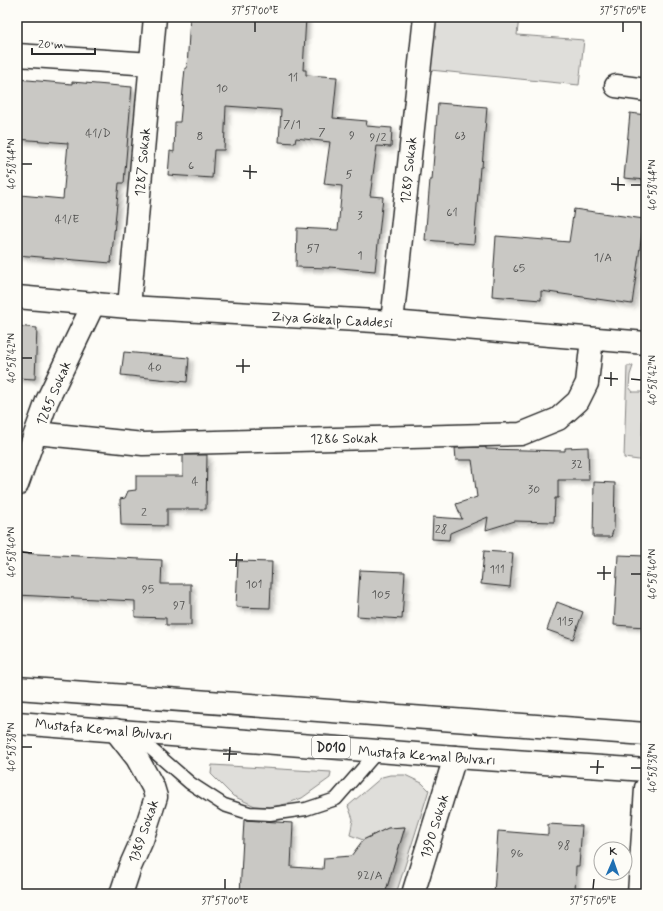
<svg xmlns="http://www.w3.org/2000/svg" width="663" height="911" viewBox="0 0 663 911" font-family="Mynerve,sans-serif">
	<defs>
		<filter id="shadow"><feDropShadow dx="3.5" dy="3.5" stdDeviation="2" flood-color="#0004"/></filter>
	</defs>
	<rect width="100%" height="100%" fill="#fdfcf7"/>
	<filter id="ink" filterUnits="userSpaceOnUse"><feTurbulence type="fractalNoise" baseFrequency=".025" numOctaves="2"/><feDisplacementMap in="SourceGraphic" scale="8" xChannelSelector="R" yChannelSelector="G"/><feConvolveMatrix kernelMatrix="1 2 1 2 8 2 1 2 1" color-interpolation-filters="sRGB"/></filter>
	<g filter="url(#ink)">
		<path fill="#dfdeda" stroke="#858482" d="M434,17H519L517,35L584,40L579,85L430,70Z
			M627,366H633L630,375L629,387L633,392H643L642,440L646,441V461L624,458Z
			M212,765L331,772L330,778L302,798L286,804L271,807L255,806L233,796L211,774Z
			M390,775H405L422,783L429,790L396,894H385L405,827L388,828L363,840L350,835L353,819L348,806L382,777Z"/>
		<path fill="#c9c8c4" stroke="#2b2b2b" filter="url(#shadow)" d="M190,17H306L303,70H306V75L337,77L333,118L367,121L366,126L392,128L391,147L377,146L370,196L383,197L375,271L329,267V268L296,267L297,228L338,230L342,186L324,184L330,142L296,138L295,143L279,142L281,110L226,106L224,150H214L212,178L168,175L170,151L174,152L175,122H180L185,68H187Z
			M17,79L72,84V82L132,87L124,183H119L111,263L17,255V234L20,195L63,199L68,143L17,139Z
			M438,103L487,107L482,167H480L474,244L425,240L430,180H432Z
			M630,113L646,115V180L624,178Z
			M574,209L644,219L632,304L541,291V300L492,296L496,236L569,242Z
			M17,326L37,328L35,379L17,378Z
			M124,352L189,358L187,382L121,375Z
			M486,447V449L565,451V448L588,447L589,480H558V498H555L554,522L515,521L486,530L488,517L450,533L449,540L432,539L433,517L462,519L456,504L477,497L472,460H456L455,448Z
			M183,455H207L206,509H167V526L121,525L120,499L125,498L128,491L136,490V476H183Z
			M594,482L615,483L614,528L611,537H593Z
			M484,551L513,553L510,587L481,584Z
			M17,553L162,560L161,584H191V625H166V618L135,617V601L17,595Z
			M618,555L646,556V627L614,625Z
			M238,561L272,562L270,608L236,607Z
			M360,570L405,572L402,619L357,616Z
			M557,602L583,612L573,639L547,630Z
			M244,820L293,823L291,867L323,869L324,858L351,856L363,840L388,828L405,827L385,894H240Z
			M548,824L582,826L579,866H576L575,894H494L498,831L548,835Z"/>
		<g fill="none" stroke-linecap="round" stroke-linejoin="round">
			<g stroke="#2b2b2b" stroke-width="15">
				<path id="service" d="M134,734L190,783L224,805L249,813L270,814L306,809L336,799L378,751"/>
			</g>
			<g stroke="#2b2b2b" stroke-width="25">
				<path id="minor" d="M17,55L151,64
					M616,86L646,90
					M129,307L155,17
					M392,322L425,17
					M36,433L143,444L521,434L558,419L578,401L587,383L592,339
					M17,485L47,401L94,303
					M115,730L137,758L153,787L156,797L142,840L130,867L121,894
					M413,894L455,757
					M639,894L646,788"/>
			</g>
			<g stroke="#2b2b2b" stroke-width="25">
				<path id="tertiary" d="M17,297L129,307L392,322L646,343"/>
			</g>
			<g stroke="#2b2b2b" stroke-width="25">
				<path id="trunk" d="M17,688L646,734
					M17,723L455,757L646,770"/>
			</g>
			<use href="#service" stroke="#fdfcf7" stroke-width="12"/>
			<use href="#minor" stroke="#fdfcf7" stroke-width="22"/>
			<use href="#tertiary" stroke="#fdfcf7" stroke-width="22"/>
			<use href="#trunk" stroke="#fdfcf7" stroke-width="22"/>
		</g>
	</g>
	<path fill="none" stroke="#2b2b2b" stroke-width="1.5" d="M255,32V22M623,32V22M22,164H32M243,171L257,172M250,179V165M611,184L625,185M631,185H641M618,191V177M22,358H32M236,366H250M243,373V359M604,378L618,379M631,379L641,380M611,386V372M22,552L32,553M229,560H243M236,567L237,553M597,573H611M631,574H641M604,580V566M22,747H32M223,754H237M229,761L230,747M590,767H604M631,768H641M597,774L598,760M225,889V879M593,889L594,879"/>
	<g text-anchor="middle" stroke-width="4" stroke-linejoin="round" paint-order="stroke">
		<g font-size="12" fill="#525251">
			<text x="293" y="81">11</text>
			<text x="222" y="92">10</text>
			<text x="292" y="128">7/1</text>
			<text x="322" y="136">7</text>
			<text x="98" y="137">41/D</text>
			<text x="352" y="139">9</text>
			<text x="460" y="139">63</text>
			<text x="200" y="140">8</text>
			<text x="378" y="141">9/2</text>
			<text x="191" y="169">6</text>
			<text x="349" y="178">5</text>
			<text x="452" y="216">61</text>
			<text x="360" y="219">3</text>
			<text x="67" y="223">41/E</text>
			<text x="313" y="252">57</text>
			<text x="360" y="259">1</text>
			<text x="603" y="261">1/A</text>
			<text x="519" y="272">65</text>
			<text x="155" y="371">40</text>
			<text x="577" y="468">32</text>
			<text x="195" y="485">4</text>
			<text x="534" y="493">30</text>
			<text x="144" y="516">2</text>
			<text x="441" y="533">28</text>
			<text x="497" y="573">111</text>
			<text x="254" y="588">101</text>
			<text x="148" y="593">95</text>
			<text x="381" y="598">105</text>
			<text x="179" y="609">97</text>
			<text x="565" y="625">115</text>
			<text x="564" y="849">98</text>
			<text x="517" y="857">96</text>
			<text x="370" y="879">92/A</text>
		</g>
		<rect fill="#fdfcf7" stroke="#6a6a68" stroke-width="1" x="312" y="736" width="38" height="22" rx="3"/>
		<g font-size="13" font-weight="bold" fill="#2b2b2b">
			<text x="331" y="752">D010</text>
		</g>
		<g font-size="14" fill="#2b2b2b" stroke="#fdfcf7">
			<text transform="translate(142 162) rotate(-85)" y="5">1287 Sokak</text>
			<text transform="translate(408 170) rotate(-84)" y="5">1289 Sokak</text>
			<text transform="translate(332 319) rotate(3)" y="5">Ziya Gökalp Caddesi</text>
			<text transform="translate(53 393) rotate(-67)" y="5">1285 Sokak</text>
			<text transform="translate(344 438) rotate(-1)" y="5">1286 Sokak</text>
			<text transform="translate(104 729) rotate(5)" y="5">Mustafa Kemal Bulvarı</text>
			<text transform="translate(427 755) rotate(4)" y="5">Mustafa Kemal Bulvarı</text>
			<text transform="translate(434 826) rotate(-73)" y="5">1390 Sokak</text>
			<text transform="translate(143 831) rotate(-71)" y="5">1389 Sokak</text>
		</g>
	</g>
	<rect width="663" height="911" fill="none" stroke="#fdfcf7" stroke-width="44"/>
	<g transform="translate(613 861) rotate(2)"><circle r="19" fill="#fdfcf7" stroke="#a9a8a5"/>
	<path d="M0-3L7 15L0 10L-7 15Z" fill="#1f6fb2"/>
	<text y="-6" font-size="11" font-weight="bold" text-anchor="middle" fill="#2b2b2b">K</text>
	</g>
	<path d="M32 48v6h63v-6" fill="none" stroke="#2b2b2b" stroke-width="2"/>
	<text x="38" y="48" font-size="12" fill="#2b2b2b" stroke="#fdfcf7" stroke-width="3" paint-order="stroke">20 m</text>
	<rect x="22" y="22" width="619" height="867" fill="none" stroke="#2b2b2b" stroke-width="1.5"/>
	<g font-size="10" text-anchor="middle" fill="#2b2b2b">
		<text x="255" y="14">37°57'00"E</text>
		<text x="623" y="14">37°57'05"E</text>
		<text transform="translate(11 164) rotate(-90)" y="4">40°58'44"N</text>
		<text transform="translate(652 185) rotate(-90)" y="4">40°58'44"N</text>
		<text transform="translate(11 358) rotate(-90)" y="4">40°58'42"N</text>
		<text transform="translate(652 380) rotate(-90)" y="4">40°58'42"N</text>
		<text transform="translate(11 552) rotate(-90)" y="4">40°58'40"N</text>
		<text transform="translate(652 574) rotate(-90)" y="4">40°58'40"N</text>
		<text transform="translate(11 747) rotate(-90)" y="4">40°58'38"N</text>
		<text transform="translate(652 768) rotate(-90)" y="4">40°58'38"N</text>
		<text x="225" y="904">37°57'00"E</text>
		<text x="593" y="904">37°57'05"E</text>
	</g>
</svg>
